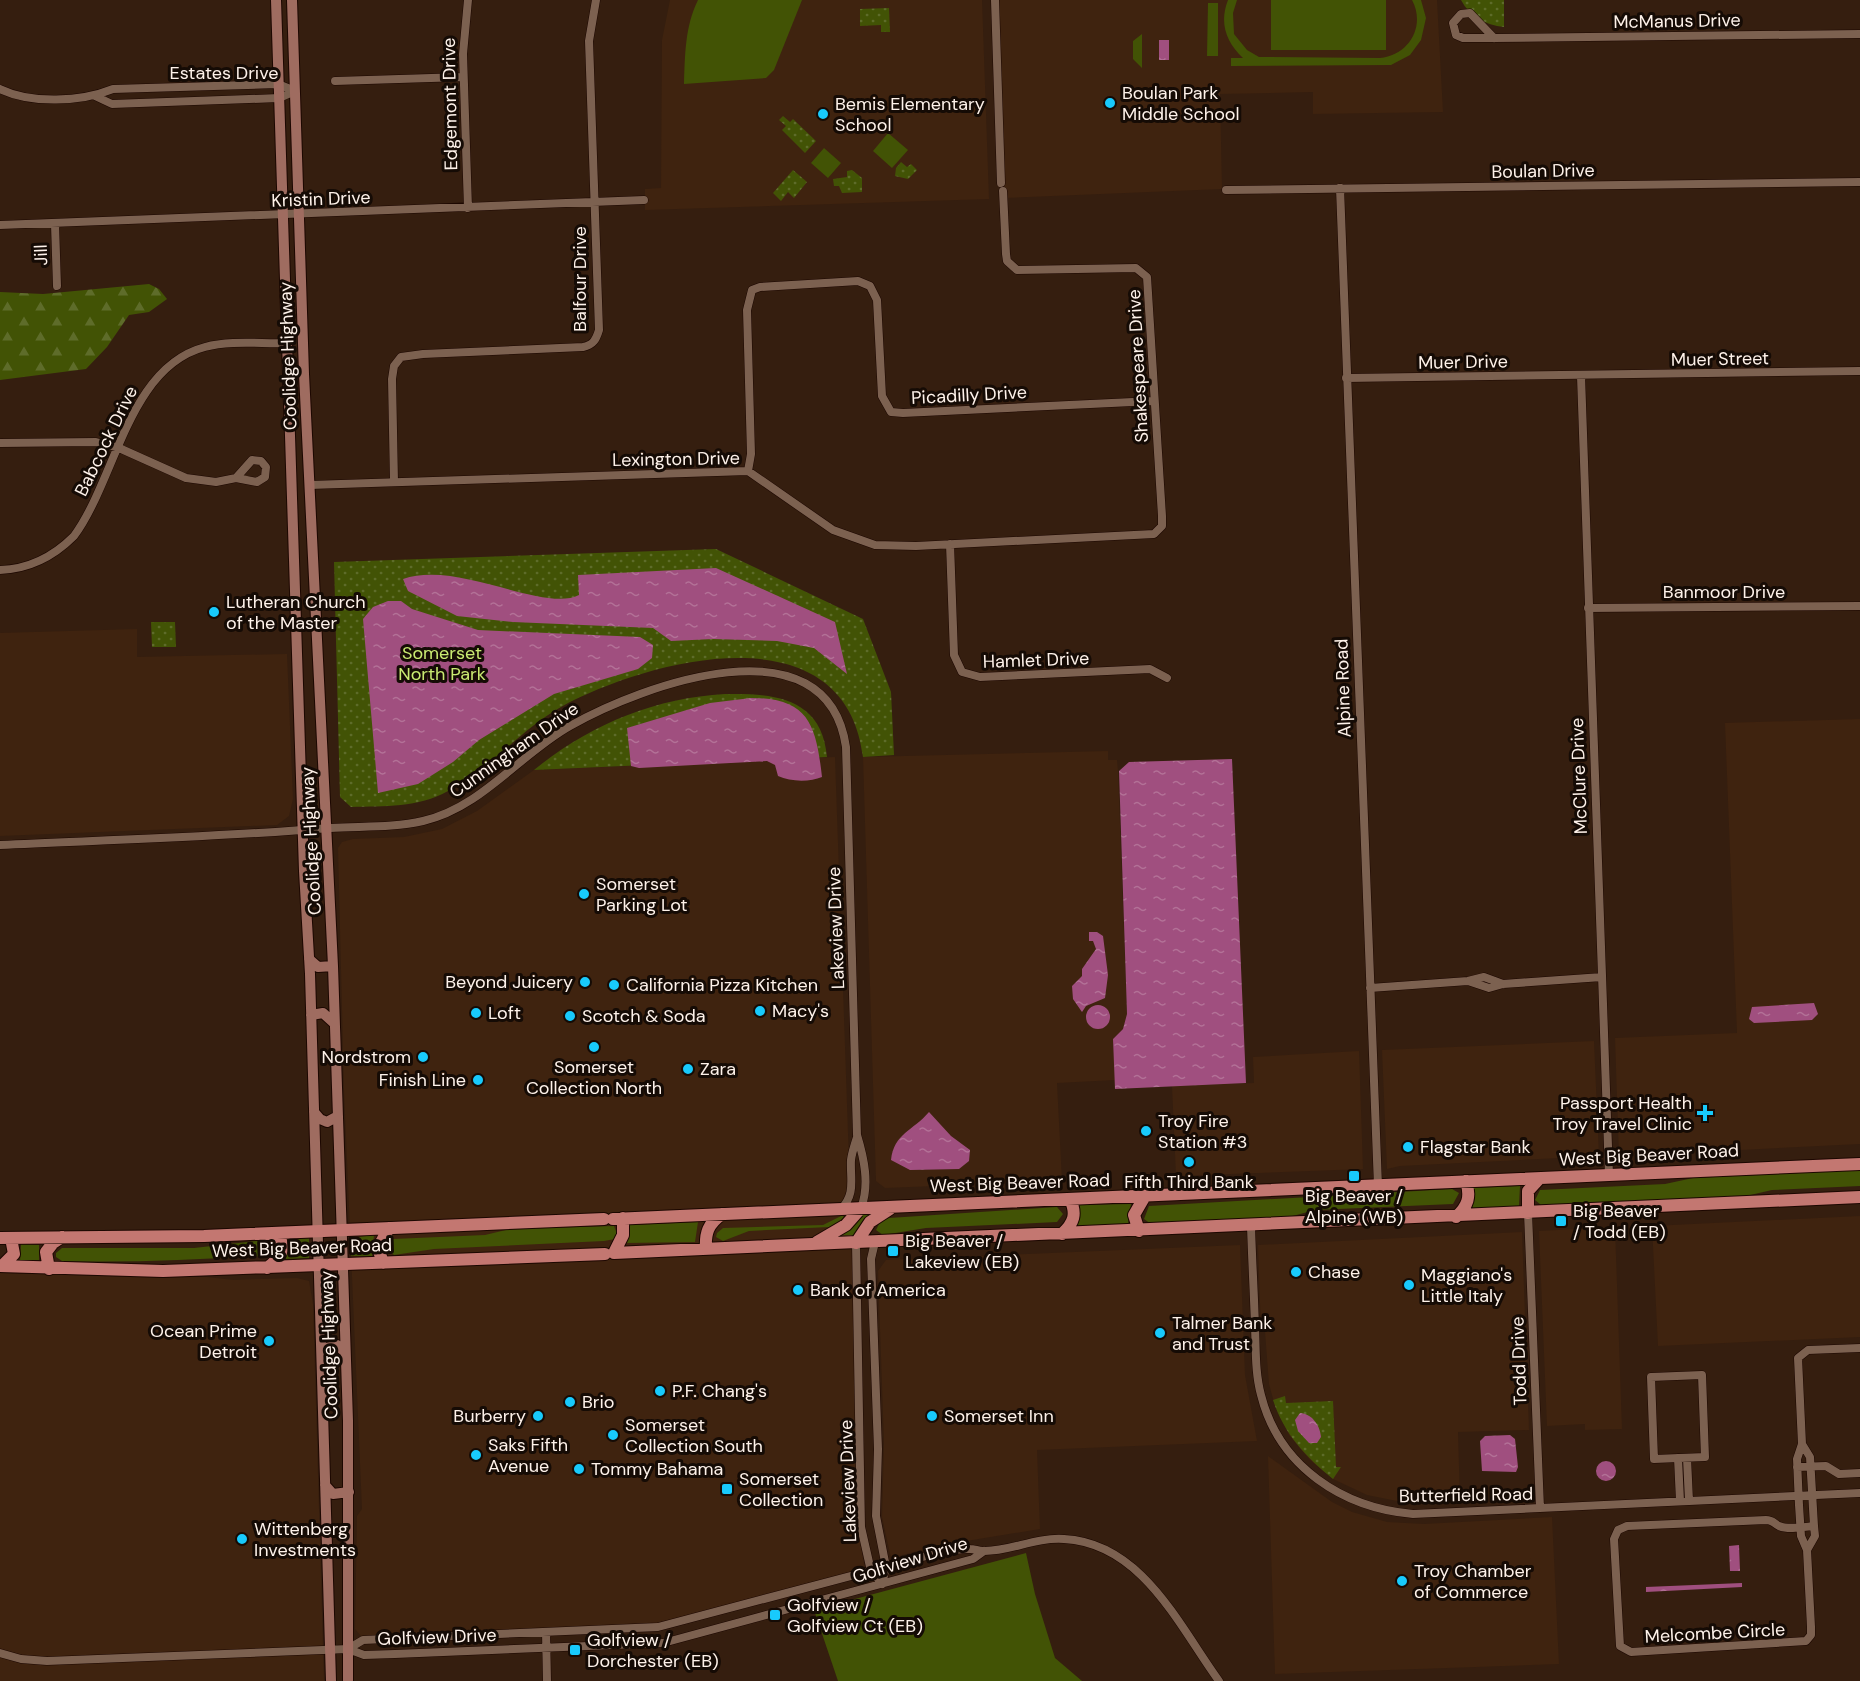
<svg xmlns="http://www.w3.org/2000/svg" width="1860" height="1681" viewBox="0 0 1860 1681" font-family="'DM Sans',sans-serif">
	<defs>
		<pattern id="forest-firs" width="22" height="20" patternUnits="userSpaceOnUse" patternTransform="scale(1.5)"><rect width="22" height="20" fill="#425305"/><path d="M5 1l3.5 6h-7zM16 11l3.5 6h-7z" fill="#5e6c2a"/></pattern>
		<pattern id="park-dots" width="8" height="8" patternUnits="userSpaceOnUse" patternTransform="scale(1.5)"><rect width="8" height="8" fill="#425305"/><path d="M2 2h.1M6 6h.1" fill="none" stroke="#5e6c2a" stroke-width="1.8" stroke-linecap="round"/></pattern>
		<pattern id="water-ripples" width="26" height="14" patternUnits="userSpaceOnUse" patternTransform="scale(1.5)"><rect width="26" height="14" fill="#a04f7f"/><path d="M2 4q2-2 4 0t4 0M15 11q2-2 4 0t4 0" fill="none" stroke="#b37197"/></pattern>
	</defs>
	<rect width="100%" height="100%" fill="#351e0f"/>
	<path fill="#3f230f" d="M670,0H982L989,199L645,210V189L661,188L662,40Z
		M997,0H1437L1443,112L1313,114V92L1220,94L1222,189L1004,198Z
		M137,629V657L287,654L293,799L289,816L277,825L0,836V633Z
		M1860,719V1144L1619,1156L1615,1038L1737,1033L1725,723Z
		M1108,751V760H1117L1118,771L1127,1014L1123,1029L1113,1039L1115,1080L1057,1083L1062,1181L885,1188L876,1181L863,757Z
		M835,757L859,1451L858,1531L865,1569L659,1625L361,1636L355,1629L357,1516L362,1509L344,1090L338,848L342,842L353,839L404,837L442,829L477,811L534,770Z
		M1594,1041L1599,1156L1400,1166L1387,1169L1382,1050Z
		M1359,1051L1363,1169L1176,1176L1172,1086L1254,1083L1253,1057Z
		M1860,1216V1337L1658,1346L1652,1226Z
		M1615,1227L1622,1429L1585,1430V1424L1547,1426L1539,1231Z
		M1522,1232L1529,1430L1458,1432L1460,1501L1402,1502L1367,1495L1333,1479L1310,1460L1289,1435L1275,1406L1269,1384L1265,1332H1261L1258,1245Z
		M1240,1245L1245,1375L1257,1441L1037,1450L1040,1529L936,1546L891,1558L882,1517L884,1443L878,1271L886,1260Z
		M0,1273L207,1277L234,1280L297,1278L309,1281L313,1304L324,1681H0Z
		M1268,1456L1332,1502L1352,1512L1387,1522L1424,1524L1552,1517L1559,1664L1275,1674Z"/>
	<path fill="#425305" d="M698,0H802L774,70L766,78L684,84C685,55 685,26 698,0Z
		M1228,0H1237L1233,13L1234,34L1247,50L1259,57L1380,58C1409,55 1426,26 1412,0H1421L1426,18L1421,40L1410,55L1391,65L1231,66V58H1243C1226,42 1219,23 1228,0Z
		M1271,0H1386V50H1271Z
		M1208,3H1218V56H1207Z
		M1142,34V68L1133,59V41Z
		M888,133L908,150L892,168L873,151Z
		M824,148L841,163L828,178L811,163Z
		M1860,1170V1186L1772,1190L1746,1196L1541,1205L1535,1200L1540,1190L1665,1184L1693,1178Z
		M1520,1186L1519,1206L1472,1209L1474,1188Z
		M1452,1189L1459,1193L1453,1204L1315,1210L1289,1217L1151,1224L1144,1219L1149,1206Z
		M1131,1204L1128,1224L1078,1226L1077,1223L1080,1205Z
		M1057,1207L1063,1214L1057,1222L926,1228L883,1235L876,1230L881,1220L889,1218Z
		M871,1214L855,1235H838L860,1215Z
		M843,1215L844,1218L829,1227L749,1231L723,1241L716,1237L717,1233L723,1228L823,1225Z
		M698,1222L695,1242L625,1243L630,1225Z
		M614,1226L617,1234L615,1239L604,1241L434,1249L394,1255L388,1249L393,1239L485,1235L510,1229Z
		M374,1235L372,1256H351L350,1238Z
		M309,1238V1258L284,1259L286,1240Z
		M265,1240L272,1248L265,1256C197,1259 130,1263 62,1261L56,1257V1253L62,1248H194Z
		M21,1244L39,1245V1260L20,1261Z
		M1026,1553L1035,1594L1055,1658L1082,1681H838L814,1610Z"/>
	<path fill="url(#forest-firs)" d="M149,284L159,289L167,299L149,312L129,315L107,347L86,369L0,380V292L43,294Z"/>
	<path fill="url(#park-dots)" d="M1461,0H1504V27C1485,25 1470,17 1461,0Z
		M889,8L890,32H881V25L860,26V9Z
		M783,116L790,122L793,119L816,141L805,153L782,130L786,126L779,120Z
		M901,162L907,167L911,164L917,170L908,179L895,176L896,168Z
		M793,170L807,182L794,198L788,192L781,201L773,193Z
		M852,170L862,178V192L842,193L839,186H834L833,179L847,177V171Z
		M716,549L863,619L891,692L894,755L863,757C845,608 649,659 561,707C520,730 490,769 448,791C418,808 384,806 351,807L340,797L334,562Z
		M151,622H175L176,647H152Z
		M725,694C773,693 822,697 827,757L534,770C589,725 654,698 725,694Z
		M1285,1396L1286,1403L1333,1401L1336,1467H1341L1333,1479C1306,1457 1284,1434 1273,1400Z"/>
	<path fill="url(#water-ripples)" d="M1159,40H1169V60H1159Z
		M716,568L835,622L847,674L814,648L777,641L713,639L671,641L653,628L513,622L457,616L408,591L403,579C458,560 544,613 579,595L578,575Z
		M388,601H401L412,609L478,630L640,637L653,645L652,658L638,669L554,694L479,740L453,762L418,784L378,793L363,619L373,607Z
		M751,698C809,698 816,725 822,777C810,782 791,782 778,776L775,765L767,761L639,768L631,766L627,728L710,703Z
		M1232,759L1246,1083L1115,1089L1113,1039L1123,1029L1127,1014L1119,771L1129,762Z
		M1089,932H1097L1103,936L1108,975L1105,998L1086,1006L1082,1012L1073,999L1072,986L1082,976V969L1096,949L1093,941H1089Z
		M1814,1003L1818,1014L1812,1020L1754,1023L1749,1019L1752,1007Z
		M1086 1017a12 12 0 1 1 24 0a12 12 0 1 1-24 0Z
		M929,1112L951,1136L970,1150L969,1161L959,1169L910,1170L891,1160C894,1133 913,1131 929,1112Z
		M1300,1413C1312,1414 1320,1425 1321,1437L1317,1443H1309L1298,1431L1295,1420Z
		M1510,1435L1515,1439L1518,1467L1516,1472L1482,1471L1480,1441L1485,1436Z
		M1596 1471a10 10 0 1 1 20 0a10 10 0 1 1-20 0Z
		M1739,1545L1740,1571H1730L1729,1546Z
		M1742,1583V1587L1646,1592V1587Z"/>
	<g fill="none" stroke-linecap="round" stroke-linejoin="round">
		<g stroke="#1c0700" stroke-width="9">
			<path id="street" d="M995,0L1001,183
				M1494,38L1470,13L1461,14L1453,23L1456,35L1463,38H1494L1860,34
				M335,81L463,77
				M0,89C31,104 81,102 113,89L278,84L295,91
				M95,96L112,104L279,98L295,91
				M1340,188L1378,1186
				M1226,190L1860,182
				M468,208L463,54L468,0
				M55,224L57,286
				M0,225L644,200
				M1581,376L1609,1175
				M1346,378L1860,371
				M0,443L96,442L119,448L186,478L216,482L236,478L257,482L265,477L266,467L261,461L252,460L236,478
				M748,471L751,454L747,310L752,290L760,287L858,281L870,286L877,300L882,396L891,412L903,413L1154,401
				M394,482L392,379L394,366L401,357L423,354L583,347C593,345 596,340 599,330L589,41L596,0
				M310,485L748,471L833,530L875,545L916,546L1154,534L1162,526V516L1147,277L1136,268L1017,270L1007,261L1006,254L1003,191
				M950,544L954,655L962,672L980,677L1150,669L1167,678
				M0,570C30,569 53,557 74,536C116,479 128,367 205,347C231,340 261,344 287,343
				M1588,608L1860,606
				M0,845C110,840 220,837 330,828C361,826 393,828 423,821C481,808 520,754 570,726C642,685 827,617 846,747L857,1135C864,1158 870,1185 861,1208
				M1468,981L1489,988L1503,984L1602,977
				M1370,988L1468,981L1484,977L1503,984
				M841,1209C856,1194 850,1179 851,1160C852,1152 855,1144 857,1137
				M1528,1213L1540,1508
				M1251,1226C1252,1260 1254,1293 1255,1327C1256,1350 1255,1373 1261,1395C1279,1467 1343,1508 1413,1514L1860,1493
				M875,1242L871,1259L878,1449L876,1516L886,1567L882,1584
				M856,1243L861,1527L871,1571L882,1584
				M1702,1375L1705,1457L1654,1459L1651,1377Z
				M1802,1444L1810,1457L1814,1526L1815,1536L1807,1550
				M1678,1458L1680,1501
				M1687,1458L1689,1501
				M1797,1467L1826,1466L1839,1474L1860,1473
				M1814,1526C1804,1527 1788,1530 1779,1526C1773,1523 1773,1520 1766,1520L1627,1526L1618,1530L1614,1539L1620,1646L1631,1652L1806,1641L1811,1635V1627L1807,1550L1801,1536L1799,1505L1797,1459L1802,1444L1798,1358L1808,1350L1860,1348
				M546,1632L547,1681
				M348,1649L363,1640L658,1627L934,1554C945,1552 959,1548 970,1549C974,1549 979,1551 983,1551C1009,1552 1035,1537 1064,1539C1142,1543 1179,1626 1219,1681
				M0,1653L21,1659L47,1661L348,1649L364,1655L395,1654L663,1643L973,1559L984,1551"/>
		</g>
		<g stroke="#1c0700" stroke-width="12">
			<path id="secondary" d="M276,0L304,871L310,974L331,1681
				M292,0L304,374L333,966L348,1421V1681
				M309,959L318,967L333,966
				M311,1015L323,1013L334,1023
				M314,1112L320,1119L327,1122L338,1116
				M322,1349L337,1345L345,1352
				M325,1485L333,1494L349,1492"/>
		</g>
		<g stroke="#1c0700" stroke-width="14">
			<path id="primary" d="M1528,1213V1191L1539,1179
				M1456,1217C1468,1206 1471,1197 1466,1181
				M613,1219L1860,1164
				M1139,1231L1134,1215L1145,1196
				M1062,1234C1074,1223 1077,1214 1070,1199
				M0,1238L204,1236L604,1219
				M817,1242L846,1225L861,1208
				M856,1243L870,1222L890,1209
				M706,1249C705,1233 708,1224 722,1214
				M614,1253L1860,1197
				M614,1253L623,1235V1218
				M383,1263L378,1248L389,1228
				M0,1266L163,1271L605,1254
				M2,1266L14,1254L11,1238
				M267,1268C281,1258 287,1248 277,1233
				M49,1269L46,1252L53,1243L62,1237"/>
		</g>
		<use href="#street" stroke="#7c6150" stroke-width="8"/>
		<use href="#secondary" stroke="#9f6c60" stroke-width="10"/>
		<use href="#primary" stroke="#c37771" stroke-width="12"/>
	</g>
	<g fill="#18cafc" stroke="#150b05" stroke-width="2">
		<circle cx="1110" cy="103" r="6"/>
		<circle cx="823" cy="114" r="6"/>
		<circle cx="214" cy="612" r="6"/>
		<circle cx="584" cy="894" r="6"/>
		<circle cx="585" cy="982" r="6"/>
		<circle cx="614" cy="985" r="6"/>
		<circle cx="760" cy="1011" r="6"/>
		<circle cx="476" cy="1013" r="6"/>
		<circle cx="570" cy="1016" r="6"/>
		<circle cx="594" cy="1047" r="6"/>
		<circle cx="423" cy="1057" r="6"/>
		<circle cx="688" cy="1069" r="6"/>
		<circle cx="478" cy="1080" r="6"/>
		<path d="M1702 1104h6v6h6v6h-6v6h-6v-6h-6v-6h6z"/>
		<circle cx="1146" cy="1131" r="6"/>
		<circle cx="1408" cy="1147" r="6"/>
		<circle cx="1189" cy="1162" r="6"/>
		<rect x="1348" y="1170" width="12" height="12" rx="3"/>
		<rect x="1555" y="1215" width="12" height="12" rx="3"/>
		<rect x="887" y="1245" width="12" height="12" rx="3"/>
		<circle cx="1296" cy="1272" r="6"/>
		<circle cx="1409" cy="1285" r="6"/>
		<circle cx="798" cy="1290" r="6"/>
		<circle cx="1160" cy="1333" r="6"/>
		<circle cx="269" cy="1341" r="6"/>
		<circle cx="660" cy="1391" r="6"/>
		<circle cx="570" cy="1402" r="6"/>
		<circle cx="538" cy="1416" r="6"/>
		<circle cx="932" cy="1416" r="6"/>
		<circle cx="613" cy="1435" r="6"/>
		<circle cx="476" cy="1455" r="6"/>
		<circle cx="579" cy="1469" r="6"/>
		<rect x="721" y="1483" width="12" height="12" rx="3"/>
		<circle cx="242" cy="1539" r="6"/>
		<circle cx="1402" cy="1581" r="6"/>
		<rect x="769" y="1609" width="12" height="12" rx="3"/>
		<rect x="569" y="1644" width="12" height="12" rx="3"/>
	</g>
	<g text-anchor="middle" stroke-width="6" stroke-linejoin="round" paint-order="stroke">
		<g font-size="18" fill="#fef2ea" stroke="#150b05">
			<text transform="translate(1677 21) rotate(-1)" y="6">McManus Drive</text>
			<text x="224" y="79">Estates Drive</text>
			<text transform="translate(450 104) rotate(-91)" y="6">Edgemont Drive</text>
			<text transform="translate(1543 171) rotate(-1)" y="6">Boulan Drive</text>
			<text transform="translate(321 199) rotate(-2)" y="6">Kristin Drive</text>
			<text transform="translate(41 255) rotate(-92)" y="6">Jill</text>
			<text transform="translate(580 279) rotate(-90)" y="6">Balfour Drive</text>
			<text transform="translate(288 356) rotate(-92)" y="6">Coolidge Highway</text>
			<text transform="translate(1720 359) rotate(-1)" y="6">Muer Street</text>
			<text transform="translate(1463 362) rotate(-1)" y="6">Muer Drive</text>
			<text transform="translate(1138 366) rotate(-93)" y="6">Shakespeare Drive</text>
			<text transform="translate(969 395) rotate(-3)" y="6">Picadilly Drive</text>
			<text transform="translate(106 441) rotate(-64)" y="6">Babcock Drive</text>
			<text transform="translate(676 459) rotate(-1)" y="6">Lexington Drive</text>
			<text x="1724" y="598">Banmoor Drive</text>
			<text transform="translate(1036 660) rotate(-2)" y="6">Hamlet Drive</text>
			<text transform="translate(1343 688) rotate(-92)" y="6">Alpine Road</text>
			<text transform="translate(514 750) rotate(-35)" y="6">Cunningham Drive</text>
			<text transform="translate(1579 776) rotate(-92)" y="6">McClure Drive</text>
			<text transform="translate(311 841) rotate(-93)" y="6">Coolidge Highway</text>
			<text transform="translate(836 928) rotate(-92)" y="6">Lakeview Drive</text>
			<text transform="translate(1649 1155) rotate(-3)" y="6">West Big Beaver Road</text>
			<text transform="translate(1020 1183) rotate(-2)" y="6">West Big Beaver Road</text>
			<text transform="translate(302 1248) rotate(-2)" y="6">West Big Beaver Road</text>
			<text transform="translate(329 1345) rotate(-92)" y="6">Coolidge Highway</text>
			<text transform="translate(1519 1361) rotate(-92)" y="6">Todd Drive</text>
			<text transform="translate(848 1481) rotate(-92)" y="6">Lakeview Drive</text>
			<text transform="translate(1466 1495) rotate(-1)" y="6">Butterfield Road</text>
			<text transform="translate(910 1560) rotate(-17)" y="6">Golfview Drive</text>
			<text transform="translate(1715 1633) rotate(-3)" y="6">Melcombe Circle</text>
			<text transform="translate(437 1637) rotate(-2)" y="6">Golfview Drive</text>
		</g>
		<g font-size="18" fill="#fef2ea" stroke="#150b05" text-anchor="start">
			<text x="1122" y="99">Boulan Park<tspan x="1122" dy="21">Middle School</tspan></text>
			<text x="835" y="110">Bemis Elementary<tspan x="835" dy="21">School</tspan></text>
			<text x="226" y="608">Lutheran Church<tspan x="226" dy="21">of the Master</tspan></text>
			<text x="596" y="890">Somerset<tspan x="596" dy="21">Parking Lot</tspan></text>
			<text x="573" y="988" text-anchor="end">Beyond Juicery</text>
			<text x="626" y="991">California Pizza Kitchen</text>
			<text x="772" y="1017">Macy's</text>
			<text x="488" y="1019">Loft</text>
			<text x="582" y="1022">Scotch &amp; Soda</text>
			<text x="411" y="1063" text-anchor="end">Nordstrom</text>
			<text x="594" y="1073" text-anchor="middle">Somerset<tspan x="594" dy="21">Collection North</tspan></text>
			<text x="700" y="1075">Zara</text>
			<text x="466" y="1086" text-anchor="end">Finish Line</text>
			<text x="1692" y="1109" text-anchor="end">Passport Health<tspan x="1692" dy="21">Troy Travel Clinic</tspan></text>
			<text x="1158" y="1127">Troy Fire<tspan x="1158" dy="21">Station #3</tspan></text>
			<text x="1420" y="1153">Flagstar Bank</text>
			<text x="1189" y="1188" text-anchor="middle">Fifth Third Bank</text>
			<text x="1354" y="1202" text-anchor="middle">Big Beaver /<tspan x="1354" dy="21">Alpine (WB)</tspan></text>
			<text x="1573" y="1217">Big Beaver<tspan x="1573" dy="21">/ Todd (EB)</tspan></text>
			<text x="905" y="1247">Big Beaver /<tspan x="905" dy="21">Lakeview (EB)</tspan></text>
			<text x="1308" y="1278">Chase</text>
			<text x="1421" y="1281">Maggiano's<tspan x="1421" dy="21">Little Italy</tspan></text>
			<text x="810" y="1296">Bank of America</text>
			<text x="1172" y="1329">Talmer Bank<tspan x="1172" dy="21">and Trust</tspan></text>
			<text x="257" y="1337" text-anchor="end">Ocean Prime<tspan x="257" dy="21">Detroit</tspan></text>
			<text x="672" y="1397">P.F. Chang's</text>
			<text x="582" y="1408">Brio</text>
			<text x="526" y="1422" text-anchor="end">Burberry</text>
			<text x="944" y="1422">Somerset Inn</text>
			<text x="625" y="1431">Somerset<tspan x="625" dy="21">Collection South</tspan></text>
			<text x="488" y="1451">Saks Fifth<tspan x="488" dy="21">Avenue</tspan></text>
			<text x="591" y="1475">Tommy Bahama</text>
			<text x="739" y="1485">Somerset<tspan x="739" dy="21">Collection</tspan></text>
			<text x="254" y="1535">Wittenberg<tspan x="254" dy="21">Investments</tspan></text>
			<text x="1414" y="1577">Troy Chamber<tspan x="1414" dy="21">of Commerce</tspan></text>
			<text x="787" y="1611">Golfview /<tspan x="787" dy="21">Golfview Ct (EB)</tspan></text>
			<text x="587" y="1646">Golfview /<tspan x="587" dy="21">Dorchester (EB)</tspan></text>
		</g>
		<g font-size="18" fill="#caeb72" stroke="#150b05">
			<text x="442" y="659">Somerset<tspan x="442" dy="21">North Park</tspan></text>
		</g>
	</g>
</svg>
